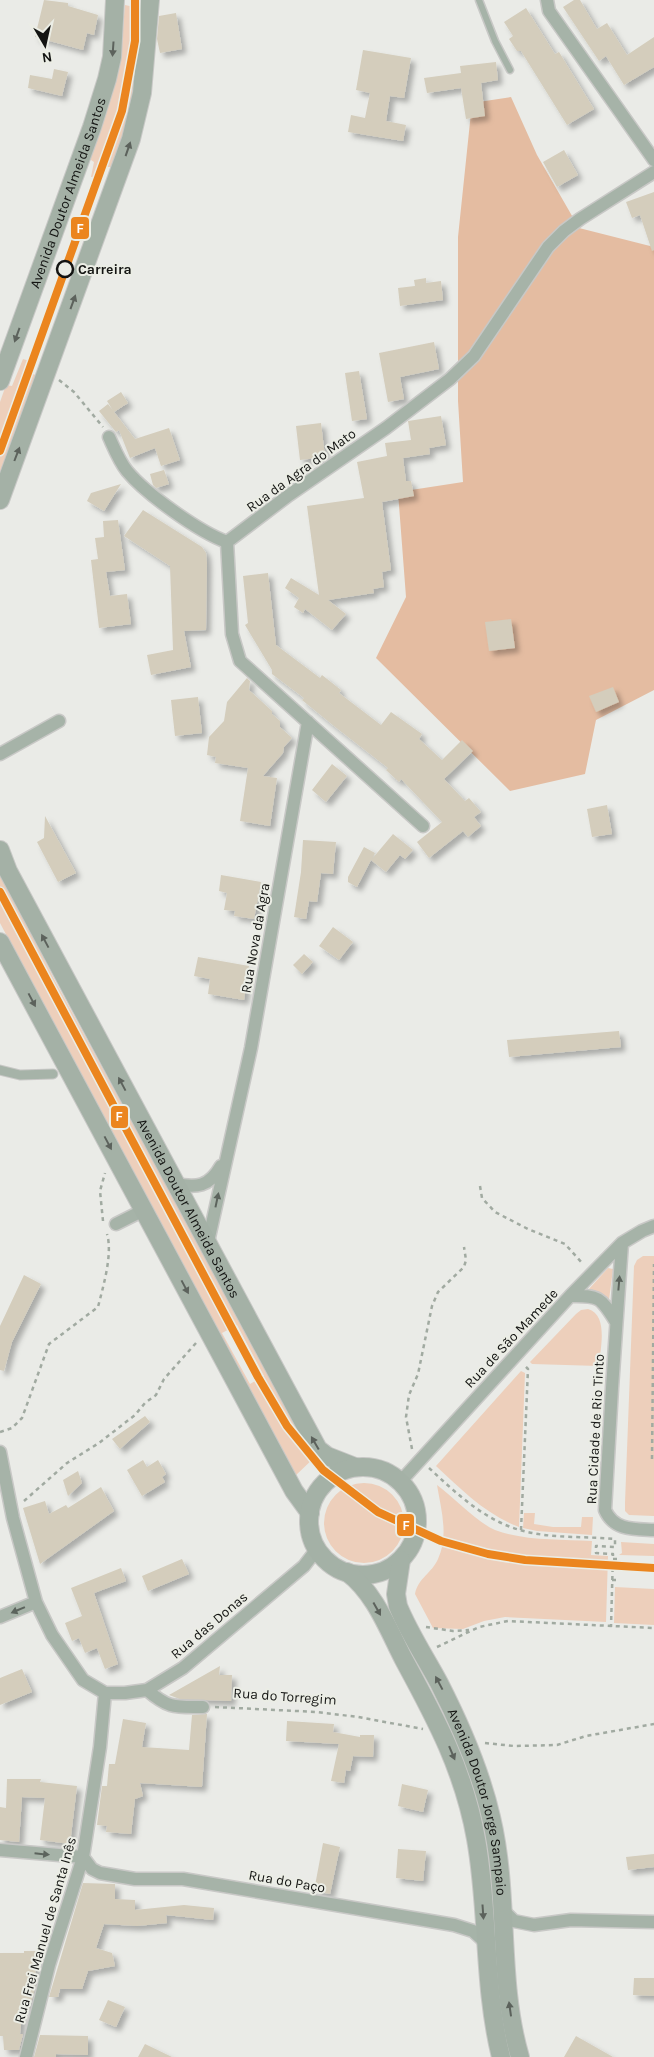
<svg xmlns="http://www.w3.org/2000/svg" width="654" height="2057" viewBox="0 0 654 2057" font-family="Karla,sans-serif">
	<defs>
		<filter id="shadow"><feDropShadow dx="4.5" dy="4.5" stdDeviation="2.5" flood-color="#0004"/></filter>
	</defs>
	<rect width="100%" height="100%" fill="#eaebe7"/>
	<path fill="#edcfbb" fill-rule="evenodd" d="M125,5L139,8L140,42L137,79L114,167H107L103,177H91L94,162L88,158C101,126 114,94 120,59C123,42 123,23 125,5Z
		M23,359L36,363L33,374L38,376L0,479V402L6,385L12,386Z
		M0,870L54,979L241,1323L299,1434L315,1457L295,1476L218,1335L0,923ZM237,1325L264,1376L250,1384L222,1333Z
		M643,1256H654V1516L629,1515L625,1511V1503L634,1266L637,1260Z
		M608,1268L613,1269L609,1300L589,1289Z
		M588,1309C609,1315 600,1350 599,1366L532,1364L530,1362L576,1314L581,1310Z
		M521,1371L525,1373L519,1527C485,1514 462,1490 436,1466Z
		M324 1523a40 40 0 1 1 80 0a40 40 0 1 1-80 0Z
		M437,1485C453,1497 478,1523 495,1530C525,1541 560,1539 592,1541L591,1555L608,1556L606,1622L505,1617L484,1621L463,1629L433,1628L415,1594C418,1578 432,1573 438,1559C449,1536 441,1509 437,1485Z
		M524,1513H535L534,1524L553,1527H581L582,1517H593L592,1535L537,1531L523,1528Z
		M621,1542L654,1544V1556L619,1555L622,1553Z
		M615,1587L654,1589V1625L614,1623Z"/>
	<path fill="#e4bca1" d="M511,97L537,155L579,228L654,247V690L596,720L585,774L510,791L376,658L406,597L398,492L463,482L458,401V237L472,103Z"/>
	<path fill="#d4cdbc" filter="url(#shadow)" d="M44,0L68,3V6L98,15L94,35L87,33L83,50L35,37Z
		M574,0H580L597,29L607,23L627,55L654,37V67L624,85L606,56L599,61L563,7Z
		M526,8L555,54L559,52L594,109L567,125L521,51H517L509,39L513,36L504,22Z
		M176,13L182,49L160,53L157,39L159,16Z
		M363,50L411,58L404,98L390,96L386,121L406,125L403,141L348,132L351,115L365,118L370,93L356,90Z
		M496,62L498,80L481,83L485,116L466,119L461,88L427,93L424,78L461,73L460,66Z
		M54,69L68,72L62,96L28,88L30,75L52,79Z
		M564,150L578,175L557,187L543,162Z
		M654,192V250L652,251L640,215L632,218L626,202Z
		M426,278V283L441,281L443,300L400,306L398,288L415,286L414,280Z
		M434,342L439,369L400,377L404,399L388,402L379,353Z
		M359,371L367,419L352,421L345,373Z
		M121,392L128,403L114,412L107,401Z
		M108,404L135,439L169,428L180,460L161,466L155,448L130,458L119,430L116,432L99,411Z
		M441,416L446,445L429,448L430,454L403,458L406,481H411L414,496L382,502L391,570L382,572L384,587L373,589L374,593L328,600L346,614L332,630L305,609L303,613L294,607L299,598L285,588L291,578L319,595L307,506L364,498L357,462L387,456L385,443L411,440L408,421Z
		M321,423L325,457L300,460L296,426Z
		M164,470L169,484L156,488L153,485L150,474Z
		M121,484L104,511L87,501L91,493Z
		M143,510L202,547L206,553L207,563L206,630L184,631L191,667L151,675L147,655L173,650L170,566L124,536Z
		M118,520L125,570L106,572L110,596L127,594L131,624L99,628L91,560L98,559L95,538L104,537L103,521Z
		M268,573L276,645L320,678L322,675L341,690L339,693L381,725L391,712L422,734L419,739L442,760L462,740L473,751L444,779L465,801L469,798L481,812L474,817L481,826L468,837L463,831L429,858L417,842L442,822L401,779L399,782L386,770L388,768L334,726L302,700L304,698L272,674V670L245,625L248,623L243,576Z
		M511,619L515,648L489,651L485,622Z
		M247,678L250,681L249,690L272,711V714L280,721V727L292,738L284,747L283,753L263,776L277,778L270,826L240,821L248,768L215,763L216,757L207,755L209,737L224,721L227,702Z
		M613,687L619,702L596,712L589,696Z
		M198,697L202,733L175,736L171,700Z
		M332,764L347,776L326,802L312,790Z
		M607,805L612,834L592,837L587,809Z
		M45,816L76,873L58,882L37,842L44,838Z
		M393,834L413,850L405,859L400,855L386,872L371,860L357,887L348,882V877L364,847L375,853L372,859Z
		M303,840L336,842L333,874L321,873L317,902L309,901L306,919L294,917L301,872Z
		M221,875L261,882L254,919L234,916L235,911L224,910L227,893L219,891Z
		M333,927L353,942L339,960L319,946Z
		M304,954L313,962L302,974L293,965Z
		M198,957L249,966L244,1000L208,994L210,979L194,976Z
		M619,1031L621,1047L509,1057L507,1040Z
		M24,1275L41,1284L12,1342L4,1371L0,1370V1326Z
		M145,1416L150,1422L120,1449L112,1439Z
		M143,1460L147,1467L158,1460L166,1474L162,1477L165,1482L142,1496L127,1470Z
		M78,1471L82,1483L68,1496L63,1480Z
		M101,1487L114,1511L40,1564L23,1508L45,1501L49,1514L66,1505L68,1508Z
		M182,1559L189,1574L148,1591L142,1576Z
		M121,1568L126,1581L94,1593L118,1664L105,1669L97,1648L85,1653L79,1638L72,1641L65,1623L82,1616L71,1588Z
		M220,1666L219,1675H232L231,1701L180,1699L169,1695Z
		M22,1669L32,1692L0,1705V1678Z
		M207,1714L202,1787L140,1783L143,1796L135,1799L131,1834L106,1832L107,1826L97,1825L102,1786H107L109,1764H115L123,1719L146,1723L142,1747L189,1750L192,1715Z
		M287,1721L334,1724L333,1732L360,1737V1735H374L373,1757L353,1756L350,1771L346,1770L344,1783L331,1781L339,1744L286,1741Z
		M7,1779H41L40,1782L77,1786L70,1844L40,1840L45,1798L22,1797L19,1842L0,1840V1807L6,1808Z
		M402,1784L428,1790L423,1812L398,1806Z
		M323,1843L340,1847L330,1894L314,1891Z
		M398,1849L426,1851L423,1881L396,1878Z
		M654,1854V1867L628,1870L626,1857Z
		M83,1883L115,1884V1899L135,1900V1910L184,1905L214,1908L213,1920L166,1915L167,1923L137,1926L104,1924L96,1948L112,1953L115,1966L88,1971L82,1989H60L58,1997H49Z
		M24,1951H36L35,1988L30,2006L23,2005L20,2034H23L19,2050H4L3,2036H0V1953H24Z
		M634,1978H654V1996L633,1995Z
		M108,2000L125,2007L116,2027L99,2020Z
		M40,2035L88,2036V2055L56,2054V2057H34Z
		M576,2036L613,2057H564Z
		M145,2044L172,2057H138Z"/>
	<g fill="none" stroke-linecap="round" stroke-linejoin="round">
		<g stroke="#c8c8c6" stroke-width="9">
			<path id="service" d="M479,0L495,41L510,70"/>
		</g>
		<g stroke="#c8c8c6" stroke-width="11">
			<path id="pedestrian" d="M0,1070L20,1075L53,1074"/>
		</g>
		<g stroke="#c8c8c6" stroke-width="15">
			<path id="minor" d="M547,0L549,11L654,160
				M109,437C114,448 119,461 127,471C146,494 199,532 227,542
				M0,754L59,721
				M423,826L240,661L232,634L227,542L289,495L386,428L450,379L474,356L548,247L564,231L580,219L654,172
				M175,1184C197,1188 209,1187 221,1166
				M116,1224L144,1210
				M208,1242L251,1048L308,722
				M622,1243L612,1388L605,1510C614,1531 635,1529 654,1530
				M570,1296C600,1295 601,1298 616,1322
				M0,1452L13,1518L36,1602L52,1635L83,1680L105,1693L100,1747L83,1857L49,1965L26,2057
				M401,1481L570,1296L622,1243L642,1231L654,1226
				M0,1617L36,1602
				M147,1690C169,1709 175,1707 203,1707
				M105,1693H125L147,1690L183,1668L304,1566L317,1549
				M0,1850L83,1857L92,1869L100,1873L135,1879H183L454,1925L473,1931L486,1943
				M502,1909L514,1921L534,1925L571,1920L654,1922"/>
		</g>
		<g stroke="#c8c8c6" stroke-width="20">
			<g id="secondary">
				<path id="s1" d="M0,381L92,127L107,79L112,57L115,0"/>
				<path d="M0,500L131,139L142,93L150,0"/>
				<path id="s2" d="M0,850L8,871L318,1449L327,1456L355,1467"/>
				<path d="M0,942L294,1491L310,1513"/>
				<circle cx="363" cy="1521" r="54"/>
				<path id="s3" d="M401,1560L396,1594L398,1606C409,1633 425,1657 439,1683C461,1726 480,1769 491,1817C510,1896 497,1979 520,2057"/>
				<path d="M347,1572C375,1593 388,1629 404,1660C436,1719 464,1771 476,1839C489,1911 483,1985 501,2057"/>
			</g>
		</g>
		<path stroke="#a1aaa1" stroke-width="2.5" stroke-dasharray="4 4" stroke-linecap="butt" d="M59,380L74,392L103,427
			M480,1186L482,1198L495,1212L528,1229L565,1244L583,1264
			M103,1221L100,1191L105,1173
			M0,1432L12,1428L22,1418L49,1344L98,1307C103,1287 113,1254 107,1234
			M412,1449L406,1417L409,1395L418,1374L432,1306L438,1292L464,1267L466,1260L464,1247
			M652,1459L654,1264
			M429,1468C456,1493 484,1520 520,1530C550,1539 584,1536 615,1539V1547L596,1546V1553L613,1554L611,1627
			M24,1501L67,1463L99,1443L135,1415L145,1403L156,1395L164,1379L196,1343
			M521,1530L528,1369L525,1366
			M613,1559H619
			M612,1580H618
			M426,1627L453,1631L469,1630
			M437,1647L479,1627L508,1621L654,1628
			M215,1707L317,1712L358,1717L423,1729
			M485,1743L514,1746L557,1745L586,1736L654,1724"/>
		<use href="#service" stroke="#a6b3a8" stroke-width="6"/>
		<use href="#pedestrian" stroke="#a6b3a8" stroke-width="9"/>
		<use href="#minor" stroke="#a6b3a8" stroke-width="12"/>
		<use href="#secondary" stroke="#a4b1a6" stroke-width="18"/>
		<g stroke="#ebede5" stroke-width="11">
			<path id="rail-1" d="M0,451L122,111L135,41V0
				M0,892L258,1377L287,1426L323,1470L378,1512L441,1541L488,1554L525,1560L654,1568"/>
		</g>
		<use href="#rail-1" stroke="#eb851e" stroke-width="8"/>
	</g>
	<defs><path id="oneway-solid" d="M-6-.8H1V-3.2L6.5 0L1 3.2V.8H-6Z" transform="scale(1.25)"/></defs>
	<g fill="#5c625c">
		<use href="#oneway-solid" transform="translate(113 49) rotate(94)"/>
		<use href="#oneway-solid" transform="translate(128 149) rotate(-71)"/>
		<use href="#oneway-solid" transform="translate(73 302) rotate(-70)"/>
		<use href="#oneway-solid" transform="translate(17 335) rotate(110)"/>
		<use href="#oneway-solid" transform="translate(17 454) rotate(-69)"/>
		<use href="#oneway-solid" transform="translate(45 941) rotate(-118)"/>
		<use href="#oneway-solid" transform="translate(32 1000) rotate(62)"/>
		<use href="#oneway-solid" transform="translate(122 1084) rotate(-118)"/>
		<use href="#oneway-solid" transform="translate(108 1143) rotate(62)"/>
		<use href="#oneway-solid" transform="translate(185 1287) rotate(62)"/>
		<use href="#oneway-solid" transform="translate(315 1443) rotate(-120)"/>
		<use href="#oneway-solid" transform="translate(377 1609) rotate(61)"/>
		<use href="#oneway-solid" transform="translate(439 1683) rotate(-118)"/>
		<use href="#oneway-solid" transform="translate(452 1753) rotate(67)"/>
		<use href="#oneway-solid" transform="translate(483 1912) rotate(86)"/>
		<use href="#oneway-solid" transform="translate(510 2009) rotate(-98)"/>
	</g>
	<g fill="#5c645d">
		<use href="#oneway-solid" transform="translate(217 1200) rotate(-78)"/>
		<use href="#oneway-solid" transform="translate(619 1283) rotate(-85)"/>
		<use href="#oneway-solid" transform="translate(18 1610) rotate(157)"/>
		<use href="#oneway-solid" transform="translate(42 1854) rotate(6)"/>
	</g>
	<circle fill="#ebede5" stroke="#131412" stroke-width="2.5" cx="65" cy="269" r="8"/>
	<g text-anchor="middle" stroke-width="4" stroke-linejoin="round" paint-order="stroke">
		<g font-size="14" fill="#131412" stroke="#ebede5">
			<text dy="5" stroke="none"><textPath href="#s1" startOffset="200">Avenida Doutor Almeida Santos</textPath></text>
			<text transform="translate(301 470) rotate(-36)" y="5">Rua da Agra do Mato</text>
			<text transform="translate(255 938) rotate(-80)" y="5">Rua Nova da Agra</text>
			<text dy="5" stroke="none"><textPath href="#s2" startOffset="405">Avenida Doutor Almeida Santos</textPath></text>
			<text transform="translate(511 1338) rotate(-47)" y="5">Rua de São Mamede</text>
			<text transform="translate(595 1429) rotate(-87)" y="5">Rua Cidade de Rio Tinto</text>
			<text transform="translate(209 1625) rotate(-40)" y="5">Rua das Donas</text>
			<text transform="translate(285 1696) rotate(4)" y="5">Rua do Torregim</text>
			<text dy="5" stroke="none"><textPath href="#s3" startOffset="260">Avenida Doutor Jorge Sampaio</textPath></text>
			<text transform="translate(287 1881) rotate(10)" y="5">Rua do Paço</text>
			<text transform="translate(45 1930) rotate(-74)" y="5">Rua Frei Manuel de Santa Inês</text>
		</g>
		<g font-size="14" font-weight="bold" fill="#131412" stroke="#ebede5" text-anchor="start">
			<text x="78" y="274">Carreira</text>
		</g>
	</g>
	<g stroke="#ebede5" stroke-width="2">
		<rect x="70" y="216" width="20" height="24" rx="5" fill="#eb851e"/>
		<rect x="110" y="1105" width="19" height="24" rx="5" fill="#eb851e"/>
		<rect x="396" y="1513" width="19" height="24" rx="5" fill="#eb851e"/>
	</g>
	<g font-size="14" text-anchor="middle" font-weight="bold" fill="#fff">
		<text x="80" y="233">F</text>
		<text x="119" y="1121">F</text>
		<text x="406" y="1530">F</text>
	</g>
	<g transform="translate(45 45) rotate(171)" stroke="#ebede5" stroke-width="4" paint-order="stroke">
	<path d="M0-4L9 19L0 12L-9 19Z" fill="#131412"/>
	<text y="-8" font-size="14" font-weight="bold" text-anchor="middle" fill="#131412">N</text>
	</g>
</svg>
